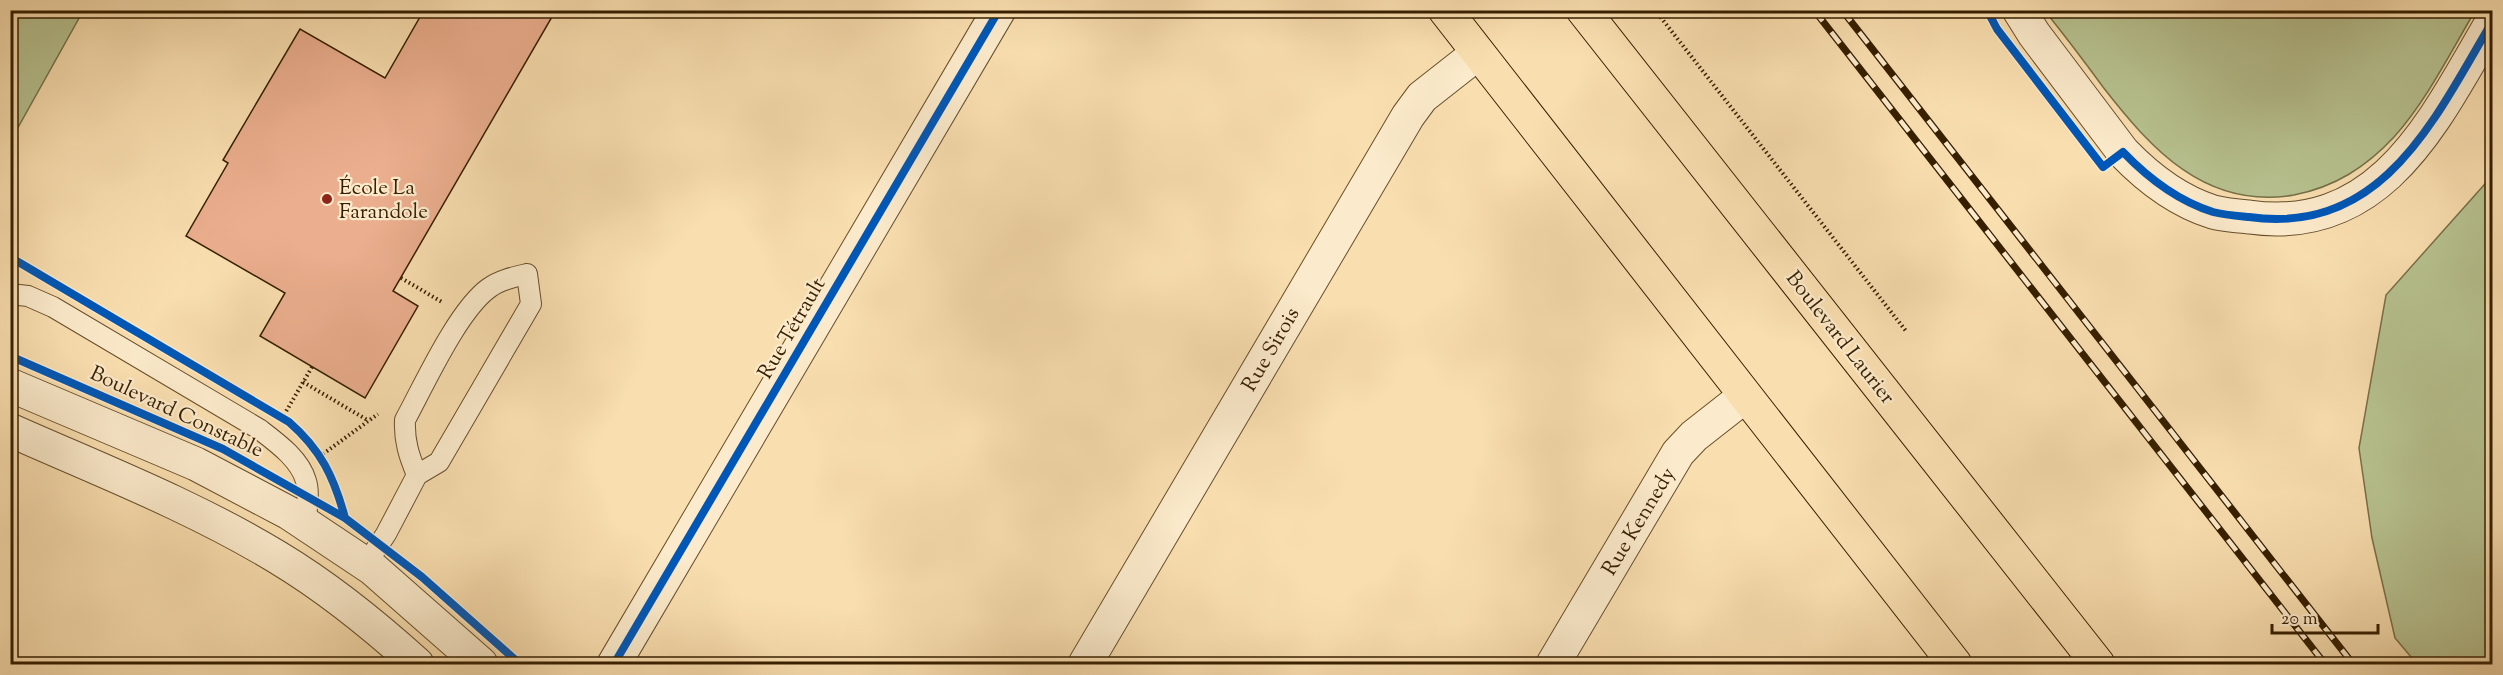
<svg xmlns="http://www.w3.org/2000/svg" width="2503" height="675" viewBox="0 0 2503 675" font-family="'Sorts Mill Goudy',serif">
	<rect width="100%" height="100%" fill="#f9deaf"/>
	<filter id="stains"><feTurbulence type="fractalNoise" baseFrequency=".00333" numOctaves="4"/><feColorMatrix values="0 0 0 0 .2 0 0 0 0 .09 0 0 0 0 .02 0 0 0 .5 -.17"/></filter>
	<radialGradient id="worn" r=".72"><stop offset=".6" stop-color="#630" stop-opacity="0"/><stop offset="1" stop-color="#630" stop-opacity=".3"/></radialGradient>
	<path fill="#b7c290" stroke="#767048" stroke-width="1.5" d="M10,11H83L11,140H10Z
		M2045,11H2475C2450,53 2427,100 2394,137C2366,167 2335,187 2294,195C2206,210 2151,149 2103,87C2084,61 2065,36 2045,11Z
		M2492,176V664H2417L2395,638L2372,538L2359,448L2386,295Z"/>
	<path fill="#ebae8e" stroke="#361f00" stroke-width="1.5" d="M424,10H556L393,291L418,306L365,398L260,336L285,293L186,236L228,163L223,160L300,29L385,78Z"/>
	<g fill="none" stroke-linecap="round" stroke-linejoin="round">
		<g stroke="#674f2c" stroke-width="22">
			<path id="service" d="M10,294L28,296L53,307L259,429C276,442 300,459 306,481C310,493 306,510 306,523
				M366,564L386,534L417,475L439,462L531,304L527,274C514,277 500,280 489,288C458,310 424,385 405,420C404,441 409,456 417,475"/>
		</g>
		<g stroke="#674f2c" stroke-width="35">
			<path id="minor" d="M2019,10L2034,34L2123,152C2148,178 2178,201 2213,212C2224,215 2238,216 2249,217C2383,236 2435,118 2492,22
				M10,385L196,464L289,513L373,569L481,664
				M10,430C100,470 193,506 277,557C327,587 374,625 417,664
				M614,664L999,10
				M1085,664L1408,116L1422,97L1478,53
				M1553,664L1678,453L1694,436L1745,396"/>
		</g>
		<g stroke="#361f00" stroke-width="35">
			<path id="primary" d="M1445,10L1955,664
				M1583,10L2098,664"/>
		</g>
		<path stroke="#361f00" stroke-width="4" stroke-dasharray="1.5 3" stroke-linecap="butt" d="M1655,10L1906,331
			M401,278L442,302
			M303,382L369,421
			M284,415L312,367
			M323,454L378,414"/>
		<use href="#service" stroke="#fbeacb" stroke-width="20"/>
		<use href="#minor" stroke="#fbeacb" stroke-width="33"/>
		<use href="#primary" stroke="#f9deaf" stroke-width="33"/>
		<g stroke="#361f00" stroke-width="7">
			<path id="rail" d="M1814,10L2325,664
				M1842,10L2353,664"/>
		</g>
		<use href="#rail" stroke="#fbeacb" stroke-width="4.5" stroke-dasharray="14" stroke-linecap="butt"/>
		<g stroke="#fbeacb" stroke-width="11">
			<path id="cycleway" d="M1987,10L1997,29L2103,167L2123,152C2148,178 2178,201 2213,212C2224,215 2238,216 2249,217C2383,236 2435,118 2492,22
				M10,257L289,422C321,450 334,477 345,518
				M10,356L223,449L345,518L422,577L520,664
				M614,664L999,10"/>
		</g>
		<use href="#cycleway" stroke="#0057b8" stroke-width="8"/>
	</g>
	<circle fill="#8f2418" stroke="#fbeacb" stroke-width="2" cx="327" cy="199" r="6"/>
	<g text-anchor="middle" stroke-width="4.5" stroke-linejoin="round" paint-order="stroke">
		<g font-size="21" fill="#361f00" stroke="#fbeacb" text-anchor="start">
			<text x="339" y="194">École La<tspan x="339" dy="24">Farandole</tspan></text>
		</g>
		<g font-size="21" fill="#361f00" stroke="#fbeacb">
			<text transform="translate(791 328) rotate(-60)" y="7">Rue Tétrault</text>
			<text transform="translate(1841 337) rotate(52)" y="7">Boulevard Laurier</text>
			<text transform="translate(1270 349) rotate(-60)" y="7">Rue Sirois</text>
			<text transform="translate(177 411) rotate(25)" y="7">Boulevard Constable</text>
			<text transform="translate(1638 521) rotate(-59)" y="7">Rue Kennedy</text>
		</g>
	</g>
	<rect width="2503" height="675" fill="none" stroke="#f9deaf" stroke-width="36"/>
	<rect x="12" y="12" width="2479" height="651" fill="none" stroke="#361f00" stroke-width="3"/>
	<rect x="18" y="18" width="2467" height="639" fill="none" stroke="#361f00" stroke-width="1.5"/>
	<path d="M2272 624v9h106v-9" fill="none" stroke="#361f00" stroke-width="3"/>
	<text x="2281" y="624" font-size="18" fill="#361f00" stroke="#fbeacb" stroke-width="4.5" paint-order="stroke">20 m</text>
	<rect width="100%" height="100%" filter="url(#stains)"/>
	<rect width="100%" height="100%" fill="url(#worn)"/>
</svg>
